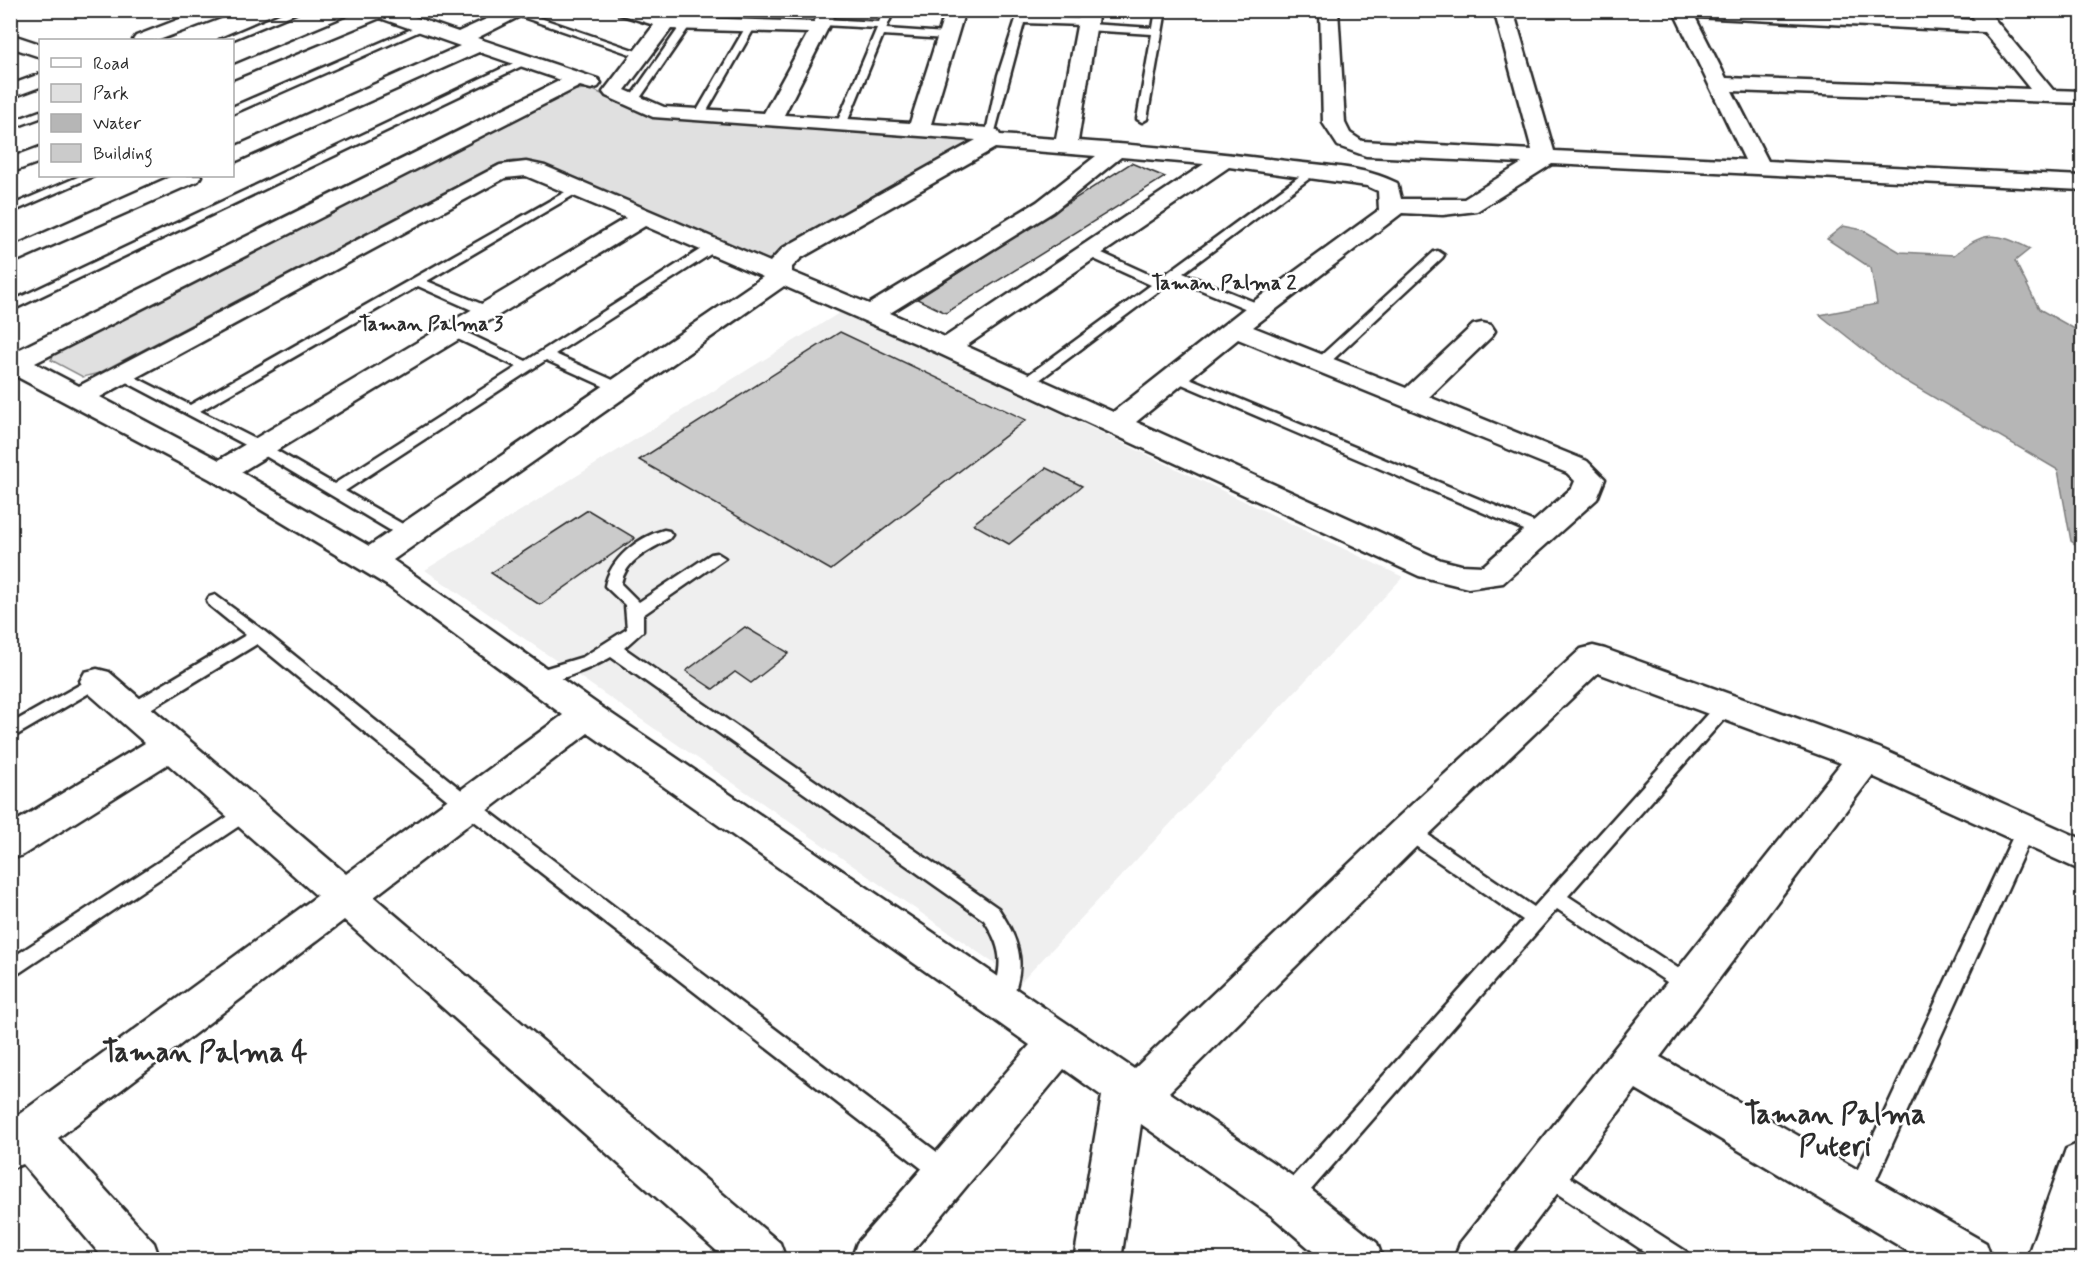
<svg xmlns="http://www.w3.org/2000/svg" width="2093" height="1270" viewBox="0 0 2093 1270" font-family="Mynerve,sans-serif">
	<rect width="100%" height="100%" fill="#fff"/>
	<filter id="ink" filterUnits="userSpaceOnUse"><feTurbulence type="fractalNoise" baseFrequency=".0167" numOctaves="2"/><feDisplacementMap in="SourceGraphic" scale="12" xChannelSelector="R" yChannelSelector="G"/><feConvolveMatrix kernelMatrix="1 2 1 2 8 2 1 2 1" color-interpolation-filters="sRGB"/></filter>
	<g filter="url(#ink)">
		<path fill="#efefef" d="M844,310L1403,577L1021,982L425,570Z"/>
		<path fill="#e0e0e0" stroke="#868686" stroke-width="1.5" d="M589,88L640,112L673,119L967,140L971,143L768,260L755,259L530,163L513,161L498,164L99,373L83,377L51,360L57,350L565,92Z"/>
		<path fill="#b6b6b6" stroke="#7e7e7e" stroke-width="1.5" d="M1843,226L1863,230L1900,252L1954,255C1984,231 1995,231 2030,249L2015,261L2039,309L2082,333V549L2071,541L2058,470L1897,376L1820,315L1877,304L1871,268L1827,239Z"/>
		<path fill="#cbcbcb" stroke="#2b2b2b" stroke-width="1.5" d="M1131,163L1165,177L946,313L917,299Z
			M840,332L1026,420L831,570L639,460Z
			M1046,468L1082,486L1009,544L973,524Z
			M588,510L635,538L540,605L491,573Z
			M745,627L789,653L751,683L735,672L713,689L686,671Z"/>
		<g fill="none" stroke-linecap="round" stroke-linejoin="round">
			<g stroke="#2b2b2b" stroke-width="5">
				<path id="service" d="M289,10H303L231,40H219Z
					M502,10H517L645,54L636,56Z
					M884,10H894L886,29L946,33L951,36L946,39L883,35L846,125L837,127L836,125L877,28L823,25L818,22L823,19L879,22Z
					M967,10H1028L1026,17L1087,19L1092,22L1089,24L1153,28L1156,10H1166L1147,119L1142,122L1137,119L1152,34L1086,30L1081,27L1083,25L1024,23L994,135L985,137L998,75L1017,16Z
					M683,22L691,24L636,104H628L627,102Z
					M748,23L756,25L704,116L695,118L694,116Z
					M421,25L429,27L232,114V107Z
					M524,58L529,61L528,63L10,311V302Z
					M40,111V118L10,129V122Z
					M1308,170L1318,172L1183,273L1264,306V312H1254L1175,279L1030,387H1020V381L1151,285L1083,254V248H1091L1159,279Z
					M80,176H94L10,213V206Z
					M574,187L584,189L427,281L491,308V314H481L418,286L200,411L267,445L334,484L517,367L447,334V328H457L526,361L709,244H717V250L555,354L624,385V391H614L546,360L345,491L413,530L416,534L413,538H403L257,451L113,375L115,372H125L190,405Z
					M1438,251L1444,255L1442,258L1325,367H1315V361L1434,252Z
					M1175,372L1546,527L1549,531L1541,536L1536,535L1170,379L1168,376Z
					M664,530L669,531L672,535L669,539C650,550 625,560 621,584L639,602L711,554L717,553L725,558L643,615V631L624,648L998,908C1022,944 1027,968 1008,1008L1001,1011L994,1008L991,1002C1002,967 1005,952 984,920L611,657C594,667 550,687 530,681L528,677L530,673L583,657L627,629L625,605L605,586C610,559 638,537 664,530Z
					M215,595L264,631L474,800L954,1165L957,1173L954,1181L946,1184L938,1181L460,810L257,644L139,716H127L124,711L127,706L246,635L209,605L207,601L209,597Z
					M97,675L103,677L106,681L103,685L10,739V724Z
					M1725,700L1731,701L1734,706L1731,711L1568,896L1696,980L1699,986L1696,992L1689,995L1682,992L1557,909L1296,1207L1288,1210L1280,1207L1277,1199L1280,1191L1523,920L1401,836L1399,831L1401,826L1408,823L1415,826L1534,907L1719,701Z
					M247,804L254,806L256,811L254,816L10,979V959Z
					M2025,822L2032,825L2034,830L1866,1202L1858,1205L1850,1202L1847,1194L1850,1186L2016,830L2018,825Z
					M1545,1161L1687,1252L1691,1260H1657L1537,1180L1534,1172L1537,1164Z"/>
			</g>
			<g stroke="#2b2b2b" stroke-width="5">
				<path id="minor" d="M203,10H230L228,14L159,40H133L136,36Z
					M365,10H394L458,32L506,10H532L477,38L598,79L601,83L598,87L591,89L580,86L35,363L79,386L500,165L526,162L545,166L770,262L783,248L976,140L653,117L606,96L603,92L654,25L619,14L617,10H647L668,17L814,22L821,10H837L784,115L910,123L946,10H965L931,124L989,128L997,130L1000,135L1056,139L1080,10H1099L1078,141C1150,146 1222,153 1294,162C1329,166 1365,167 1397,183L1401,199H1464L1522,163L1366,156L1338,146L1323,123L1320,10H1338L1345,123L1350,133L1362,141L1532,150L1494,10H1513L1554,151L1745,160L1673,10H1789L1975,20L1968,10H1987L2053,90L2082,91V103L1732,91L1768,161L2082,176V190L1552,164L1477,211L1443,215L1402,213L1253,327L1406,388L1473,325L1482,323L1491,325L1495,331L1491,337L1429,397L1587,461L1605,479L1597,499L1503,583L1468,588L1419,576L938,353L784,286L393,560L600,706L1134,1069L1395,820L1581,649L1593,646L1605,649L1879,748L2082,839V871L1872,776L1660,1057L1986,1243L1992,1260H1923L1636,1089L1507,1260H1454L1460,1243L1841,763L1598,673L1421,842L1169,1092L1304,1184L1377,1243L1383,1260H1323L1272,1216L1141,1124L1121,1260H1074L1102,1096L1064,1069L905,1260H851L857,1243L1030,1045L588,733L374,897L780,1243L786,1260H727L344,920L58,1138L154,1243L160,1260H105L23,1164L10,1169V1121L317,896L168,764L23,855L10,859V825L145,743L85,690L80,681L85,672L97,669L109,672L346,874L563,715L388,586L210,479L10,373V354L561,80L479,52L232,163V148L460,46L380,18L232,79V66ZM1695,17L1984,32L2030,89L1726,78ZM671,29L808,33L764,113L664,107L625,90ZM995,148L1096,156L1037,202L869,304L792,272V267L801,258ZM1121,157L1204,164L945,337L890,313L1053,212ZM1229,167L1367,186L1378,191L1379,210L1250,304L1113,412L966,346ZM526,176L626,218L219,460L100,397L505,178ZM645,226L763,277L369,546L241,472ZM1238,339L1567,473L1575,481L1572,488L1483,566L1461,565L1441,560L1136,422Z
					M10,34L40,44V57L10,47Z
					M40,74V87L10,98V85Z
					M40,147V162L10,173V158Z
					M172,176H201L198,181L10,264V248Z
					M2082,1142V1230L2073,1260H2026L2066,1149Z"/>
			</g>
			<use href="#service" fill="#fff" fill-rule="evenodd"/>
			<use href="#minor" fill="#fff" fill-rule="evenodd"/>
		</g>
	</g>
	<g text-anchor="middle" stroke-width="5" stroke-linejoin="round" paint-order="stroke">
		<g font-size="20" font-weight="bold" fill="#2b2b2b" stroke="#fff">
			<text x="1224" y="289">Taman Palma 2</text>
			<text x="431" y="330">Taman Palma 3</text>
		</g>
		<g font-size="28" font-weight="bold" fill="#2b2b2b" stroke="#fff">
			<text x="205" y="1061">Taman Palma 4</text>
			<text x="1835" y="1123">Taman Palma<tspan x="1835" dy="32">Puteri</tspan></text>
		</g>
	</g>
	<rect width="2093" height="1270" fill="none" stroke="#fff" stroke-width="36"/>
	<rect x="18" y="18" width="2057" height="1234" fill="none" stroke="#2b2b2b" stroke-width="2" filter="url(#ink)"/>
	<rect x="39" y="39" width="195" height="138" fill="#ffffff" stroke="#aaaaaa" stroke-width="1.5"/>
	<rect x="51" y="58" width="30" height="9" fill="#ffffff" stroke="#aaaaaa" stroke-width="1.5"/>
	<text x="93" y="69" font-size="18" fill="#2b2b2b">Road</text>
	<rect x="51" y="84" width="30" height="18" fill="#e0e0e0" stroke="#aaaaaa" stroke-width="1.5"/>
	<text x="93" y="99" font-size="18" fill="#2b2b2b">Park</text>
	<rect x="51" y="114" width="30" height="18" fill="#b6b6b6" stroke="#aaaaaa" stroke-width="1.5"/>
	<text x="93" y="129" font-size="18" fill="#2b2b2b">Water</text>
	<rect x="51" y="144" width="30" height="18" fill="#cbcbcb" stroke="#aaaaaa" stroke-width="1.5"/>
	<text x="93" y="159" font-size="18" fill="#2b2b2b">Building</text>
</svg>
